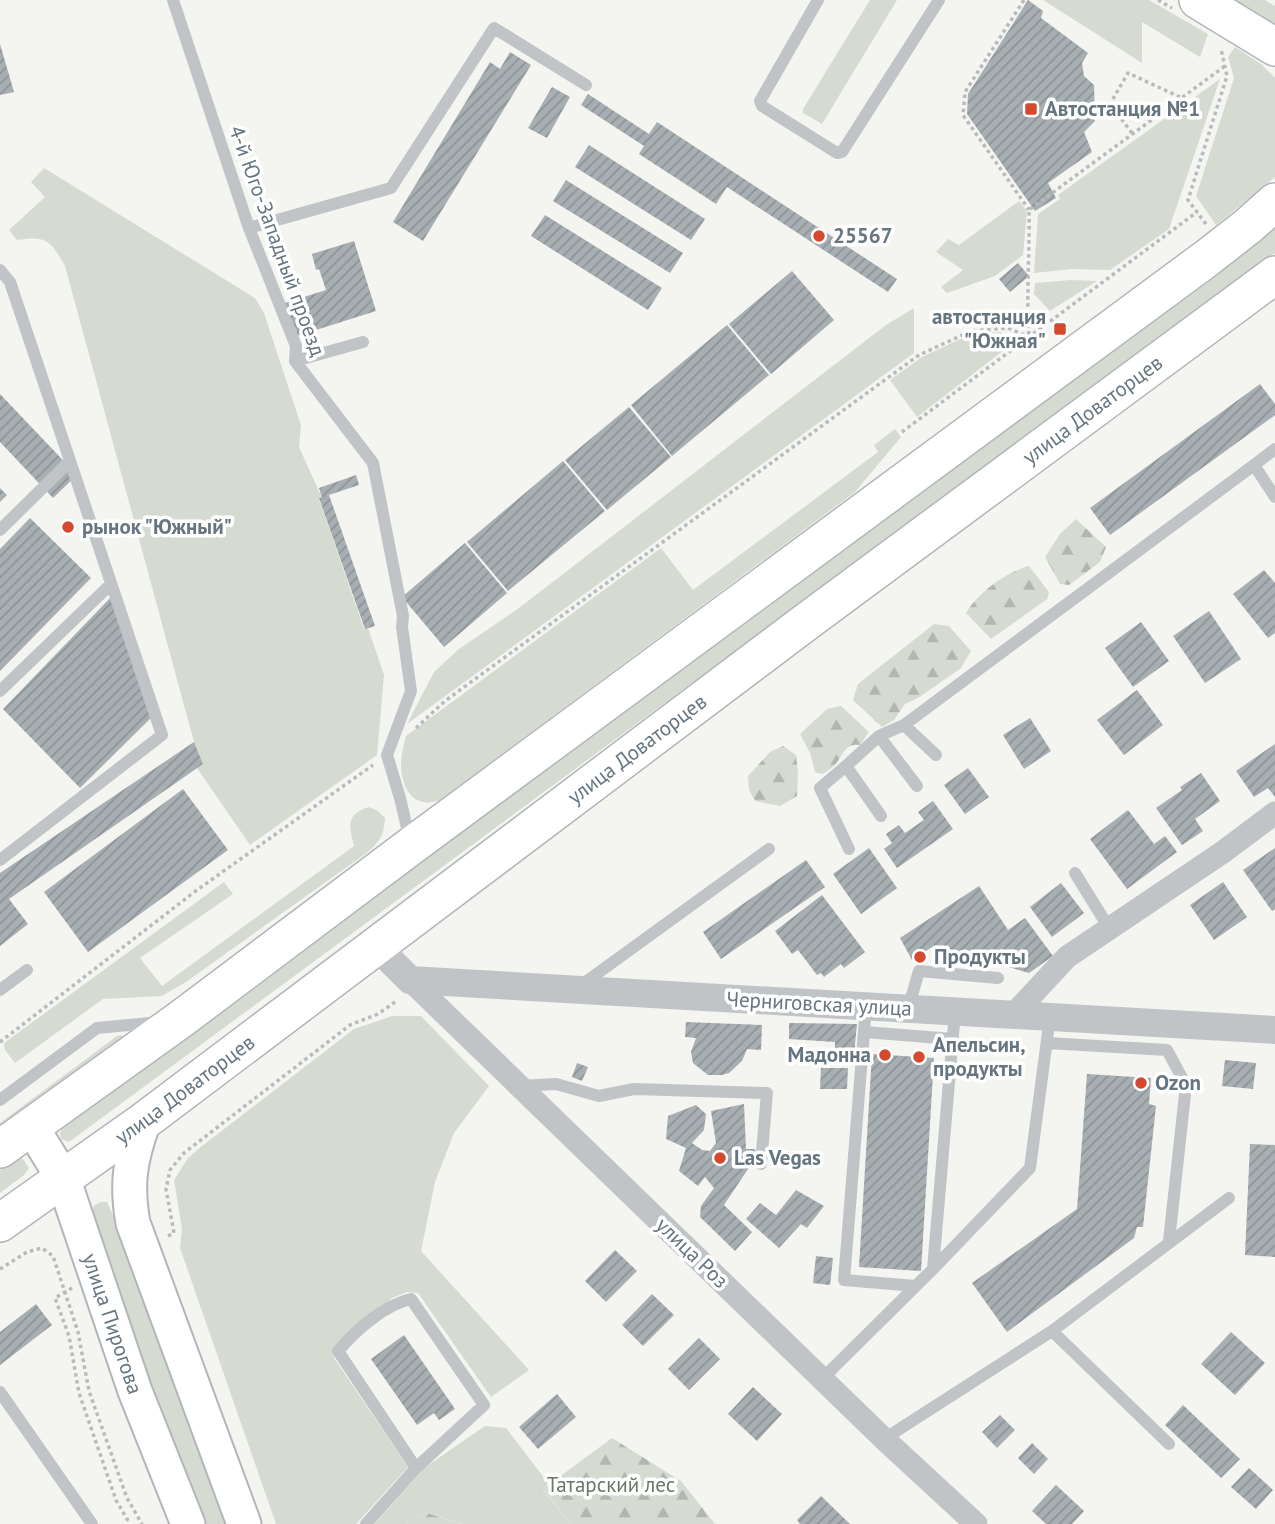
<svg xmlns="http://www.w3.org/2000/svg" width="1275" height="1524" viewBox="0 0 1275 1524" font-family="'PT Sans',sans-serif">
	<defs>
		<pattern id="forest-firs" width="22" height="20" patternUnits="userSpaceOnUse" patternTransform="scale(1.75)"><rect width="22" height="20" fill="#d6dbd2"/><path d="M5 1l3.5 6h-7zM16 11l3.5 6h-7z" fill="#b1b6b0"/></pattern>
		<pattern id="building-hatch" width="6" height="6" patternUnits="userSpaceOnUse" patternTransform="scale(1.75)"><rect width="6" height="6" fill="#a8afb3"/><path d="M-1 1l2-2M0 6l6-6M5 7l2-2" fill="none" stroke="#8d9397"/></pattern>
	</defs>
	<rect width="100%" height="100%" fill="#f4f4f1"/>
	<path fill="#d6dbd2" d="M870,0H897L822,124L803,113V109Z
		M1043,0H1149L1208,34L1200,57L1142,22V63Z
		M1227,0H1265L1275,6V28Z
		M1235,47L1261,64L1275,78V177L1216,225L1196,196L1234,78L1228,57Z
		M1220,79L1169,229L1110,270L1072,269L1034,273L1038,214L1060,199L1058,195Z
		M44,168L255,298L264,313L301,425L299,447L322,498L319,499L364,629L368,628L384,675L377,755L250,845L197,768L203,764L194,742L65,266C51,241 47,235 17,240L9,230L45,197L31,182Z
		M1019,201L1027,211L1023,255L995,276L947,293L941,287L963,270L936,252L948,239L959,245Z
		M1275,227V253L69,1142L61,1139L60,1133L66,1121L1269,234Z
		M1071,280L1097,281L1050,311L1034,294L1035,283Z
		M914,308V353L407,724L434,672L459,649L519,608L886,325Z
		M1001,332L1012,344L917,417L890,380L922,357L971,334Z
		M895,429L901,437L855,492L440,800C413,810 401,788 401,763C401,755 404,745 406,736L661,548L693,590L878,452L874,445Z
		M369,807L378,811L385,818C384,836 379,843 365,854L186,982L162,996L103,999L15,1063L5,1050L4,1043L224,882L233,894L140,958L162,986L354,846C349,825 345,815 369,807Z
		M392,1016H421L489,1086L454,1133L435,1182L421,1251L529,1370L491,1397L418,1293L407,1292L392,1298L340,1340L333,1349L334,1358L408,1467L356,1524H276L180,1248L182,1229L174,1180L188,1158L202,1146L354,1029Z
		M121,1035L124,1038L0,1136V1123L117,1036Z
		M17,1157L23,1159L29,1168L24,1175L0,1193V1170Z
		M101,1202H107L125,1242L228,1524H201L180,1473L89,1213L95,1205Z
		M485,1426L506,1428L548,1483L543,1490L571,1524H462L427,1513L412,1519L407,1524H375L424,1468Z"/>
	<path fill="url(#forest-firs)" d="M1076,519L1106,547L1100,562L1069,585L1060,584L1045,557L1060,534Z
		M1029,566L1049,592L1047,599L991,639L966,613C978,593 1006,572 1029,566Z
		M934,624L949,626L971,651L961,668L918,698L905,704L894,720L882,727L853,700L858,684Z
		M841,706L869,732L860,745C843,743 843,758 833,767C829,770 825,772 822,774L815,772L810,753L800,734L827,709Z
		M783,746L796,755L798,773L797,796L780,806L755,801L749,790L748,776L770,752Z
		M612,1438L681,1481L715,1524H571L543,1489Z
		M427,1513L461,1524H462H407L412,1519Z"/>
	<path fill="url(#building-hatch)" d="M1028,0L1043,11L1041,18L1088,53L1082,63L1084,76L1094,85L1095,121L1084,132L1092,152L1048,183L1056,198L1035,211L967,114L968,94Z
		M0,44L14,92L0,95Z
		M510,52L531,65L423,241L393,222L490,62L500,69Z
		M552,87L570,97L547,138L528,128Z
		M588,94L649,134L657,122L897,279L888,292L727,187L716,204L639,154L644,146L581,105Z
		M589,145L705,219L691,240L575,167Z
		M566,180L683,253L670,273L553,201Z
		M545,215L662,288L648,310L531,236Z
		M354,241L376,311L297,336L285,303L326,290L319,269L316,270L312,254Z
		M1018,263L1029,276L1010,292L999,279Z
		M792,271L834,320L771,374L729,324Z
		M727,325L769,375L672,456L631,405Z
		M1260,384L1275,404V415L1110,535L1090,508Z
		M0,394L77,475L53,498L0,442Z
		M629,407L671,457L607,510L565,460Z
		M563,461L605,511L508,591L467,542Z
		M356,475L359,485L329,495L375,626L365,629L319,498H322L319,488Z
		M0,488L7,495L0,502Z
		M30,518L91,578L0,671V549Z
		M465,543L507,593L444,647L402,597Z
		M1264,570L1275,583V633L1268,638L1233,594Z
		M114,594L156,713L80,788L3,709Z
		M1209,611L1241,659L1205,683L1173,636Z
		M1141,622L1169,661L1133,687L1105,648Z
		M1137,690L1163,725L1124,755L1097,720Z
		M1030,718L1051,751L1024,769L1003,735Z
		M194,742L203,764L9,899L28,924L0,946V873Z
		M1275,744V797L1268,788L1254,797L1236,771Z
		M968,768L989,797L965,814L944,785Z
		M1201,773L1220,801L1195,819L1203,831L1182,845L1156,808L1182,790L1180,787Z
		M183,789L228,850L88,952L44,892Z
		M933,801L953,829L897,868L884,849L892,843L886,834L899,825L905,833L924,820L918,812Z
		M1128,810L1154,844L1165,836L1177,852L1127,889L1090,839Z
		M869,848L897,888L861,914L833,874Z
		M1275,848V909L1272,911L1243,870Z
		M806,860L825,887L721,959L703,932Z
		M1223,882L1247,917L1214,940L1190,905Z
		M1061,883L1084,913L1052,937L1030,907Z
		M979,886L1008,930L1025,918L1053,956L1029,973L968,955L961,958L957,954L947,961L944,950L932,947L912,960L900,938Z
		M822,895L865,952L844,968L841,964L824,977L821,973L817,975L798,950L792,954L775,931Z
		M686,1022L762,1025L761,1050L747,1049L742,1061L729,1073L722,1075H708L693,1063L691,1052L696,1038L685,1037Z
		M789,1023L857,1024L853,1064H840L842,1056H835V1042L789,1039Z
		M872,1054L934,1058L921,1271L859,1267Z
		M1225,1060L1256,1063L1253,1089L1222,1086Z
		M577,1063L588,1067L582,1081L572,1077Z
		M821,1068H848L847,1089H820Z
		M1087,1074L1151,1078L1149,1104L1156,1106L1143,1227H1137L1134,1238L1007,1332L972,1283L1077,1209Z
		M744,1104L746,1149H755L756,1157L724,1205L752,1232L735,1251L700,1217L701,1206L714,1188L705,1177L698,1186L679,1171L686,1148L666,1139L668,1116L696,1105L706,1114L704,1130L692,1143L702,1150L710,1151L716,1143L711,1111Z
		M1250,1144L1275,1145V1257L1245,1255Z
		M796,1190L824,1206L807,1228L801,1224L779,1248L746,1219L760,1203L776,1215Z
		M615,1250L637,1271L606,1302L585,1281Z
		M816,1256L833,1258L830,1285L813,1283Z
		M652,1294L674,1315L643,1346L622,1325Z
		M36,1304L52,1325L0,1365V1332Z
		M1231,1332L1265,1363L1235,1395L1201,1364Z
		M404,1335L455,1409L439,1420L434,1413L417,1425L371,1359Z
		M699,1338L720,1359L689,1390L668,1369Z
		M753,1387L782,1414L757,1441L728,1414Z
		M557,1394L576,1417L538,1449L519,1427Z
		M1183,1405L1240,1459L1221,1478L1165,1425Z
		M1000,1415L1015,1430L997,1448L982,1432Z
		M1032,1443L1048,1459L1034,1474L1018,1458Z
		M1249,1468L1273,1490L1256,1509L1231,1487Z
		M1056,1485L1084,1511L1072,1524H1046L1032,1511Z
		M821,1496L850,1524H800L797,1520Z"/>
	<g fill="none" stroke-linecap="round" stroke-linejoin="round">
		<g stroke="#b1b6b9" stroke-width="37">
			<g id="secondary">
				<path d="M144,1121C130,1159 126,1184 133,1223L244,1524"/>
				<path id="s1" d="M31,1126L63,1178L135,1391L188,1524"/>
			</g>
		</g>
		<g stroke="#b2b6b9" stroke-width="40">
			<g id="primary">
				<path d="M1198,0L1275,47"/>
				<path d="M0,1149L181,1019L411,846L1207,258L1248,226L1275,202"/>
				<path id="s2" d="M0,1223L144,1121L806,622L1275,275"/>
			</g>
		</g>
		<path stroke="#b8bbbd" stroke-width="3.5" stroke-dasharray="3.5 3.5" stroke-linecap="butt" d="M1024,0L965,92L963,115L1029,210
			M1158,0L1172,8
			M1100,105L1110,104
			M1132,133L1110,104L1128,73L1182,98
			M1206,224L1188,200L1227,76L1221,49
			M902,432L1029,337C1026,295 1030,252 1029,210L1225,66
			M416,728L445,701L919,355L971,331L1008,328L1029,337L1197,212
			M0,1042L197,890L373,765
			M168,1236L174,1233L166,1189L170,1170L184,1153L350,1025L378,1014L398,1000
			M0,1269L27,1252L42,1248L53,1256L78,1332L89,1391L127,1498L142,1524
			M72,1288L55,1298L69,1336L79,1393L116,1500L130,1524"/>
		<path stroke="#c0c4c7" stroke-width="12" d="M173,0L249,228L296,346L295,361L373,463L403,616L402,627L411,691L387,755L400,798L410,841
			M818,0L760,101L762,106L837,153L842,152L939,0
			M249,228L391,188L494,28L586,85
			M0,270L10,282L162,735L0,860
			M295,361L363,342
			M1275,449L1254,465L1275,497
			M0,530L70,461
			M0,691L111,584
			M904,725L1254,465
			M879,736L917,786
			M846,766L820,788L849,849
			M881,816L846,766L879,736L904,725L936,755
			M1075,873L1109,928
			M580,986L769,849
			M0,990L27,970
			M866,1007L844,1280L916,1286
			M908,1009L919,971L998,978
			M865,1032L952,1039
			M1047,1043L1167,1050L1186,1085L1169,1241
			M520,1086L556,1084L599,1096L634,1089L767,1093L761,1164
			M0,1100L97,1028L160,1022
			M933,1269L955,1012
			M1052,1331L1169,1444
			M822,1379L933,1269L1030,1168L1050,1017
			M0,1392L92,1524
			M884,1439L1052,1331L1229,1198
			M366,1524L416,1468L484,1405L411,1299C384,1305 356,1330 338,1351L416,1468"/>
		<path stroke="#c0c4c7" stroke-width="23" d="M410,980L884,1439L976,1524
			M1013,1015L1067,957L1223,852L1275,813"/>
		<path stroke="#c0c4c7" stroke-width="28" d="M377,947L410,980L1275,1030"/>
		<use href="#secondary" stroke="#fff" stroke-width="33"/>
		<use href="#primary" stroke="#fff" stroke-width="37"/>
	</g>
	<g fill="#d54930" stroke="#fff" stroke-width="2.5">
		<rect x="1024" y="102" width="14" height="14" rx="3.5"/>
		<circle cx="819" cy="236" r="7"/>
		<rect x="1053" y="322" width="14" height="14" rx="3.5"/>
		<circle cx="68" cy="527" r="7"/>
		<circle cx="920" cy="957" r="7"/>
		<circle cx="885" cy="1055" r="7"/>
		<circle cx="919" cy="1057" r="7"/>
		<circle cx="1141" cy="1083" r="7"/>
		<circle cx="720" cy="1158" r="7"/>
	</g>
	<g text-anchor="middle" stroke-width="7" stroke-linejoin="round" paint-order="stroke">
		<g font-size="21" font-weight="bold" fill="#667680" stroke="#fff" text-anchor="start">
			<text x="1045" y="116">Автостанция №1</text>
			<text x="833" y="243">25567</text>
			<text x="1046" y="324" text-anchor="end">автостанция<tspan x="1046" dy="24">"Южная"</tspan></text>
			<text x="82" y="534">рынок "Южный"</text>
			<text x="934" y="964">Продукты</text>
			<text x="933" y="1052">Апельсин,<tspan x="933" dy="24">продукты</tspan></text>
			<text x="871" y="1062" text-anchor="end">Мадонна</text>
			<text x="1155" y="1090">Ozon</text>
			<text x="734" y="1165">Las Vegas</text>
		</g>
		<g font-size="21" fill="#667680" stroke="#fff">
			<text transform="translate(277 241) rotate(70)" y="7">4-й Юго-Западный проезд</text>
			<text dy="7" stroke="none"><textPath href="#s2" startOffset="1362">улица Доваторцев</textPath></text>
			<text dy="7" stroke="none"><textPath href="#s2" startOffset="794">улица Доваторцев</textPath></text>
			<text transform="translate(819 1004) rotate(3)" y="7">Черниговская улица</text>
			<text dy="7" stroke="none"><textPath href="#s2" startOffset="228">улица Доваторцев</textPath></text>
			<text transform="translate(692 1253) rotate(44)" y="7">улица Роз</text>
			<text dy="7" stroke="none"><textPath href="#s1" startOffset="215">улица Пирогова</textPath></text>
		</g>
		<g font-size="21" fill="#697764" stroke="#fff">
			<text x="611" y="1492">Татарский лес</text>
		</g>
	</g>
</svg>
